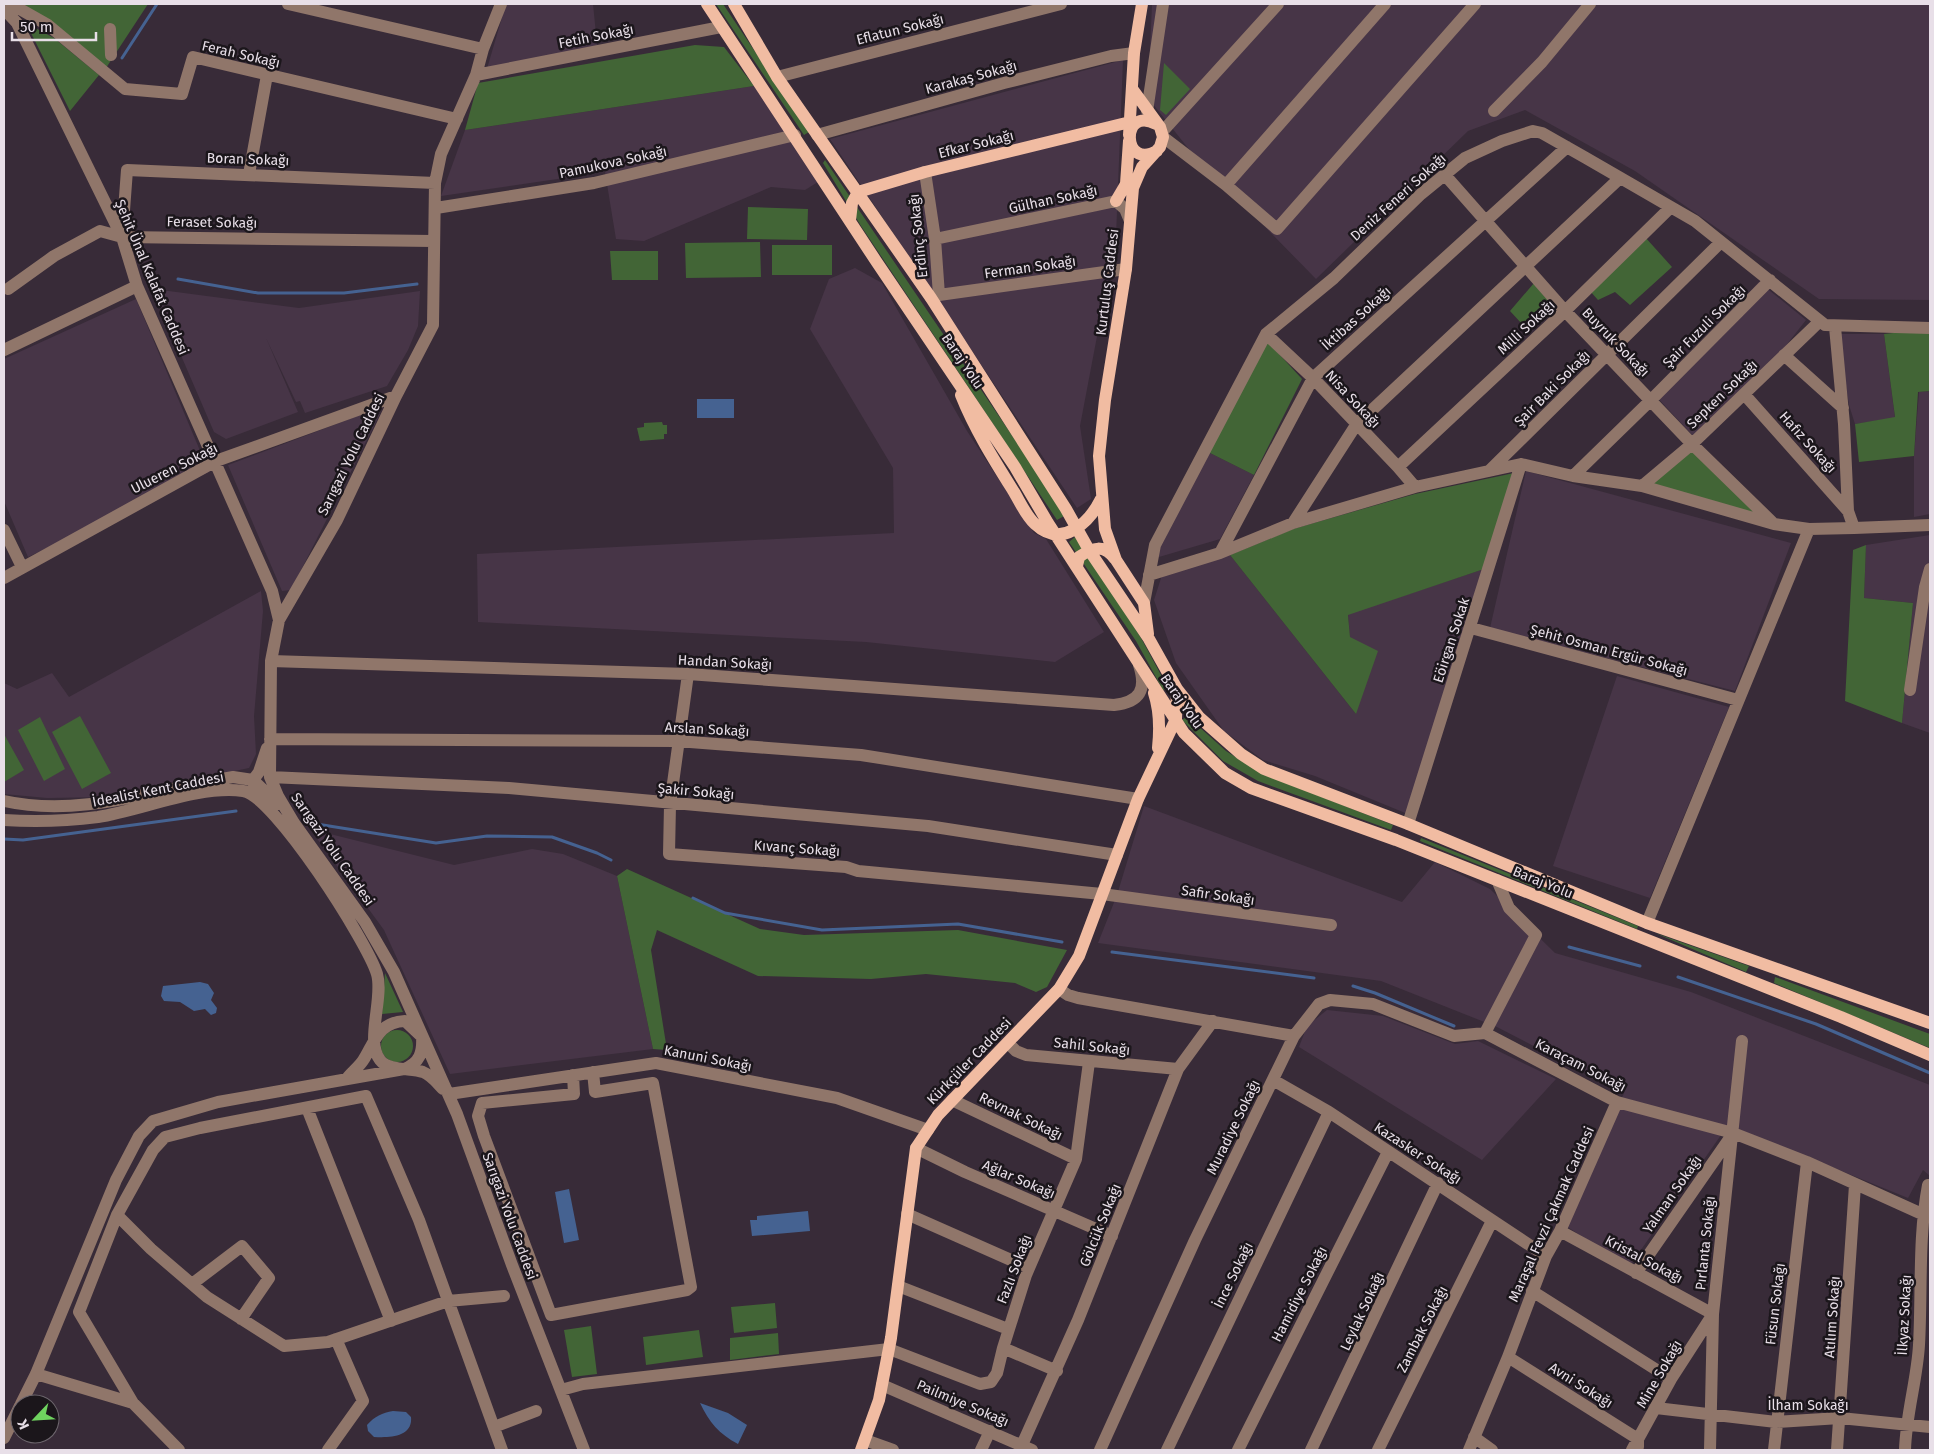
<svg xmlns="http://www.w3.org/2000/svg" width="1934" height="1454" viewBox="0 0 1934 1454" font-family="'Fira Sans',sans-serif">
	<rect width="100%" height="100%" fill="#382b38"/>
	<path fill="#473547" d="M506,4H593L598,54L486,72Z
		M1152,4H1930V300L1819,299L1635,171L1525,110L1468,131L1316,279L1188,148L1148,98Z
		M1123,60L1116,236L1080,426L1091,499L1077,508L830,139Z
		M754,86L818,182L805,190L771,187L644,241L616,239L605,172L441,196L465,130Z
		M855,268L882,283L967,431L1034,533L1046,539L1104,632L1055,662L866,642L478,622L477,554L894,533L893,468L810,329L829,279Z
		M1759,282L1806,320L1784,348L1693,436L1653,393Z
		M161,290L299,308L420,291L418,326L408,350L387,386L305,413L300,401L296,402L266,338L298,412L226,439L214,432L161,309Z
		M136,299L209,472L28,557L4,501V359Z
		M1838,334H1884L1895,418L1855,424L1849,405Z
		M1930,391V514L1914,517V456L1919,392Z
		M368,412L380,414L291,590L282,591L228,465Z
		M1208,452L1254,475L1220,539L1159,557L1158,546Z
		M1526,471L1791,543L1735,691L1490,628Z
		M1930,535V733L1902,723L1913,603L1864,598L1866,545Z
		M1230,555L1356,714L1348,614L1484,569L1415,817L1315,776L1263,760L1224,731L1176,663L1154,600L1162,575Z
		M261,591L263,611L254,716L256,754L249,768L108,797L47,798L4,794V683L17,689L52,673L69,697Z
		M1617,676L1729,707L1650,898L1553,866Z
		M1144,806L1402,902L1435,862L1490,889L1555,953L1691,992L1930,1085V1176L1923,1170L1908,1198L1728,1125L1629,1267L1566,1226L1624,1093L1497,1027L1381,981L1098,943L1117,895Z
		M310,829L454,865L532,849L563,854L617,876L653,1049L450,1074L384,930Z
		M1327,1010L1383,1016L1455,1044L1478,1041L1556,1079L1482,1160L1299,1047L1307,1026Z"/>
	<path fill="#426536" d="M24,4H148L106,68L22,5Z
		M716,4H723L809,132L804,135Z
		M26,23L54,38L99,75L70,111Z
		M695,45L724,47L754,86L465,130L478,83Z
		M1164,63L1190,89L1166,115L1160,110Z
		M825,160L1066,515L1057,520L861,226L823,163Z
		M748,207L808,209L807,240L747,239Z
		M1645,237L1672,267L1630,305L1615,292L1598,300L1590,291Z
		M760,242L761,277L686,278L685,243Z
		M772,245H832V275H772Z
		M610,251H658V280H612Z
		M1534,283L1548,300L1522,324L1510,311Z
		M1930,329V391L1918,392L1914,456L1859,462L1855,424L1895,417L1884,334Z
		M1266,340L1302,379L1254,475L1208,452Z
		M662,422L663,425H667V434H664V439L640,441L637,428L644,427V423Z
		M1686,443L1761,515L1643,482Z
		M1514,473L1484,569L1348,615L1350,637L1378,651L1356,714L1230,555L1293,529L1415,494Z
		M1076,536L1141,638L1168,688L1163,690L1136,641L1069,542Z
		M1866,545L1864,598L1913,603L1902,723L1845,701L1853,550Z
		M80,716L111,773L82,789L52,732Z
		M1187,716L1226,751L1261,773L1393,825L1391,830L1258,781L1223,761L1182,720Z
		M40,717L65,769L44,781L18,730Z
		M4,734L24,770L4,782Z
		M1421,838L1638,926L1637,929L1420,841Z
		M627,869L760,929L804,935L958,930L1067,950L1047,987L1036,992L1015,983L926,974L871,979L758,976L657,930L651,950L667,1050L653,1049L617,876Z
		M1655,933L1749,966L1746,972Z
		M385,973L403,1012L382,1014Z
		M1775,977L1930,1034V1048L1774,983Z
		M381 1046a16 16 0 1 1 32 0a16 16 0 1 1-32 0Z
		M775,1303L777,1328L734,1333L731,1307Z
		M591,1326L597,1374L572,1377L564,1330Z
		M699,1330L703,1357L646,1365L643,1337Z
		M778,1333L779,1354L730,1360V1338Z"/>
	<path fill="#456291" d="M697,399H734V418H697Z
		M200,982L208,984L214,993L211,1000L217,1008L216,1013L211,1015L205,1009L194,1011L180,1002L164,1001L161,996L163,986Z
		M569,1189L579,1240L564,1243L555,1192Z
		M808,1211L810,1231L752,1236L750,1220H757V1216Z
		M700,1403L728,1413L747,1425L738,1444C719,1434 709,1422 700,1403Z
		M393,1411L406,1412L411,1417C413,1437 390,1438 374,1437L368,1431L367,1425C375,1416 382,1413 393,1411Z"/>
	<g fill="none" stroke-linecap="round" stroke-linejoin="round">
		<path stroke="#456291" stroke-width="3" d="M122,58L157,4
			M178,279L258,293H344L417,284
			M304,822L436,843L487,836L552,837L597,853L611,860
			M4,839L23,840L236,811
			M693,898L725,913L822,930L958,924L1062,942
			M1569,947L1640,966
			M1112,952L1314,978
			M1678,977L1816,1024L1930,1073
			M1353,986L1375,993L1454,1026"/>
		<path stroke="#90766a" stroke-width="12" d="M11,4L48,25L125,89L182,94L193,57L457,119
			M288,4L483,49
			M501,4L483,49L476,75L441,154L435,183L433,325L396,396L337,520L279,620L271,661L270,777L278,796L294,823L365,922L394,972L457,1114L512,1265L584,1450
			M4,9L17,23L122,237L137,286L272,591L279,620
			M110,29L111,55
			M476,75L721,27
			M777,77L1061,4
			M1147,111L1163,4
			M1494,111L1542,62L1590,4
			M1162,132L1278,4
			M817,135L1004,83L1111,56L1134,53
			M1163,137L1226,185L1277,229L1475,4
			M925,172L935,239L939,295
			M249,174L267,75
			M1445,175L1565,311L1692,444L1772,522
			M1226,185L1385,4
			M436,208L594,183L795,135
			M122,237L127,170L435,183
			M935,239L1116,201L1125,209L1130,221
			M8,289L54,256L100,231L122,237L433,241
			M931,298L939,295L1126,269
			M1266,334L1313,378L1398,467L1415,487
			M4,350L137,286
			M1784,355L1843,408
			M1744,394L1848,511
			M1398,467L1565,311L1671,207
			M1489,471L1721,242
			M1573,476L1651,400L1770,280
			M1642,486L1692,444L1820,321
			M1293,523L1356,425L1620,178
			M1854,528L1930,525
			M4,530L22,567
			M1220,553L1313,378L1567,147
			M1149,575L1220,553L1293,523L1415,487L1521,464L1573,476L1642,486L1774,524L1809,529L1854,528L1848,511L1844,424L1835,327
			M4,578L216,461L396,396
			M1144,603L1155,545L1266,334L1334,278L1421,194L1465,158L1502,141L1533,131L1542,133L1586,158L1695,221L1825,325L1930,328
			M1471,628L1738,700
			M271,661L688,674L1114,705C1140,702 1147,690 1139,665
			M688,674L670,805L669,854L846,867L858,871L1102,894L1331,925
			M1910,690L1925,587L1930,569
			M270,739L677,741L861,755L1138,799
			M270,777L509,788L928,826L1117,855
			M254,788L253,780L259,772L267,748
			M4,801C81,818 157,789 233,777L253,780L278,804
			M4,820C35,822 67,821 98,817C142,810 199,785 243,791C274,795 368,943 377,974C384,998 365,1041 380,1060C388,1071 411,1068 423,1072C431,1075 437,1083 443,1089
			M1408,824L1521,464
			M1647,923L1809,529
			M1059,989L1068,995L1078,998L1294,1036
			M1485,1033L1536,935L1509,908L1497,880
			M1008,1043L1016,1051L1026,1055L1178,1069
			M573,1075L574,1094L482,1103L478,1116L484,1136L551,1315L687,1290L691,1287L653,1083L595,1092L593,1072
			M1273,1080L1329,1112L1546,1256
			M449,1094L656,1063L837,1098L928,1130
			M952,1100L1076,1159
			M307,1108L391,1321
			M916,1148L965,1172L1112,1236
			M907,1214L1029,1268
			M117,1215L151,1249L207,1297L284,1346L328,1342L448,1301L504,1296
			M1560,1231L1713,1314L1671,1379L1632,1450
			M1636,1273L1732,1135
			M192,1284L242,1246L269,1278L241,1319
			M898,1286L1008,1329
			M1532,1291L1671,1379
			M1003,1348L1057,1371
			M1508,1357L1638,1439V1447
			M36,1374L133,1403L179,1450
			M882,1385L1032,1450
			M561,1390L583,1384L889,1349L980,1384L991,1382L997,1373L1003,1348L1026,1275L1076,1159L1089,1062
			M133,1403L79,1312L117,1215L153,1150L165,1137L200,1128L366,1096L419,1220L502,1450
			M21,1404L36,1374L116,1180L139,1136L153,1121L218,1102L404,1069C420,1063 423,1052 422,1037L405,1021C379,1022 375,1041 364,1059C360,1066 353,1071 348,1077
			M1656,1408L1776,1422L1840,1418L1930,1427
			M494,1427L536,1411
			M1474,1437L1492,1450
			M4,1438L20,1406
			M865,1440L893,1450
			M1022,1445L1078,1320L1178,1069L1213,1021
			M328,1450L363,1401L336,1339
			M981,1450L990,1431
			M1100,1450L1195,1240L1294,1036L1319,1004L1330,1000L1373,1004L1454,1036L1485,1033L1617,1102L1733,1133L1807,1162L1922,1214
			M1167,1450L1329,1112
			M1238,1450L1388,1152
			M1311,1450L1438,1183
			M1378,1450L1492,1221
			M1469,1450L1508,1357L1546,1256L1560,1231L1617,1102
			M1710,1450L1713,1314L1742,1041
			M1774,1450L1807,1162
			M1837,1450L1855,1185
			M1905,1450C1906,1414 1917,1380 1919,1345C1922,1291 1918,1238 1928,1185L1930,1187"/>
		<path stroke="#f1bca2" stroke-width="12" d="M707,4L876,261L1015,467L1048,523L1184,733L1225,773L1251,788L1396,840L1841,1017L1930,1055
			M734,4L777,77L931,298L1066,509L1089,550L1149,639L1177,689L1199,717L1241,754L1264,769L1408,824L1647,923L1930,1023
			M1133,90L1160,127L1163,137L1160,147L1142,167L1133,188L1126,269L1105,400L1099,456L1105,529L1116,560L1144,603L1148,634
			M1156,124C1120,105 1122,171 1157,151
			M1129,135L1134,53L1142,4
			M1116,201L1126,184L1129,141
			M850,220L852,203L858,192L925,172L1130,122
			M961,395C975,430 994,460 1014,492C1020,502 1026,516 1035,524C1062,549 1089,523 1101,499
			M1077,566L1079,557C1093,547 1104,544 1115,559
			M1154,693C1160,711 1160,729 1158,748
			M861,1450L879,1400L891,1338L916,1148L938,1115L1059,989L1079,956L1138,799L1176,719L1177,689"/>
	</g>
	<g text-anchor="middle" stroke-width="5" stroke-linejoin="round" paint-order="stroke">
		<g font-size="14" fill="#e8dfe8" stroke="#1b161b">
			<text transform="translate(900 29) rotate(-14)" y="5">Eflatun Sokağı</text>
			<text transform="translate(596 36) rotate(-11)" y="5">Fetih Sokağı</text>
			<text transform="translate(241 54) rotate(13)" y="5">Ferah Sokağı</text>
			<text transform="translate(971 77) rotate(-15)" y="5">Karakaş Sokağı</text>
			<text transform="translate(976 144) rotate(-14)" y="5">Efkar Sokağı</text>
			<text transform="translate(248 159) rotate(2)" y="5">Boran Sokağı</text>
			<text transform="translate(613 162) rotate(-12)" y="5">Pamukova Sokağı</text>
			<text transform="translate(1398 197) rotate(-42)" y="5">Deniz Feneri Sokağı</text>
			<text transform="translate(1053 199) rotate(-12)" y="5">Gülhan Sokağı</text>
			<text transform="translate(212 222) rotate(1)" y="5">Feraset Sokağı</text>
			<text transform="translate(918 236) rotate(-96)" y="5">Erdinç Sokağı</text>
			<text transform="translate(1030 267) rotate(-8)" y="5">Ferman Sokağı</text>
			<text transform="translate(152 277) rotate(67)" y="5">Şehit Ünal Kalafat Caddesi</text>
			<text transform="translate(1107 282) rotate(-83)" y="5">Kurtuluş Caddesi</text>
			<text transform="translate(1356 318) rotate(-42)" y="5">İktibas Sokağı</text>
			<text transform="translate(1704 326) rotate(-45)" y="5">Şair Fuzuli Sokağı</text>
			<text transform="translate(1526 327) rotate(-43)" y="5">Milli Sokağı</text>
			<text transform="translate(1616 342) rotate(46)" y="5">Buyruk Sokağı</text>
			<text transform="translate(963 361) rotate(56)" y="5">Baraj Yolu</text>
			<text transform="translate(1552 388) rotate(-45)" y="5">Şair Baki Sokağı</text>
			<text transform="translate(1722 394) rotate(-44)" y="5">Sepken Sokağı</text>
			<text transform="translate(1353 399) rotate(47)" y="5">Nisa Sokağı</text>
			<text transform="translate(1808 442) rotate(48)" y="5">Hafız Sokağı</text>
			<text transform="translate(351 454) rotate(-64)" y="5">Sarıgazi Yolu Caddesi</text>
			<text transform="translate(174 468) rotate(-27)" y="5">Ulueren Sokağı</text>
			<text transform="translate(1451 640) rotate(-72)" y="5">Eöirgan Sokak</text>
			<text transform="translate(1609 650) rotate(15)" y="5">Şehit Osman Ergür Sokağı</text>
			<text transform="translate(725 662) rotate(3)" y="5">Handan Sokağı</text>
			<text transform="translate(1182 701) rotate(55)" y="5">Baraj Yolu</text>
			<text transform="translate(707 729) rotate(3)" y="5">Arslan Sokağı</text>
			<text transform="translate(158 789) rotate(-11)" y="5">İdealist Kent Caddesi</text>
			<text transform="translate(696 791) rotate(5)" y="5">Şakir Sokağı</text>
			<text transform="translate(797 848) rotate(4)" y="5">Kıvanç Sokağı</text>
			<text transform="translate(333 849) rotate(55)" y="5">Sarıgazi Yolu Caddesi</text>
			<text transform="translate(1543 882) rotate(22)" y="5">Baraj Yolu</text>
			<text transform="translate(1218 895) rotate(8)" y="5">Safir Sokağı</text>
			<text transform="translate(1092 1046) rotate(6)" y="5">Sahil Sokağı</text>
			<text transform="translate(708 1058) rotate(11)" y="5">Kanuni Sokağı</text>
			<text transform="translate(969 1061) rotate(-46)" y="5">Kürkçüler Caddesi</text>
			<text transform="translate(1581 1065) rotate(27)" y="5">Karaçam Sokağı</text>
			<text transform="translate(1021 1116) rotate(26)" y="5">Revnak Sokağı</text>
			<text transform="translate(1233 1127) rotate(-64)" y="5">Muradiye Sokağı</text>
			<text transform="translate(1418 1153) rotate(33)" y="5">Kazasker Sokağı</text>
			<text transform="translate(1019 1179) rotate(23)" y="5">Ağlar Sokağı</text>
			<text transform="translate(1672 1194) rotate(-55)" y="5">Yalman Sokağı</text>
			<text transform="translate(1551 1214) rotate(-66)" y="5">Maraşal Fevzi Çakmak Caddesi</text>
			<text transform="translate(510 1216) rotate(70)" y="5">Sarıgazi Yolu Caddesi</text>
			<text transform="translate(1100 1225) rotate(-68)" y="5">Gölcük Sokağı</text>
			<text transform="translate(1705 1243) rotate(-84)" y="5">Pırlanta Sokağı</text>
			<text transform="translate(1644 1259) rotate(28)" y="5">Kristal Sokağı</text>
			<text transform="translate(1014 1269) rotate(-69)" y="5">Fazlı Sokağı</text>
			<text transform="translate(1233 1275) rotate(-64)" y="5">İnce Sokağı</text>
			<text transform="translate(1299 1294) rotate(-63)" y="5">Hamidiye Sokağı</text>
			<text transform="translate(1775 1304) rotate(-83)" y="5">Füsun Sokağı</text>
			<text transform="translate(1362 1311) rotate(-65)" y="5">Leylak Sokağı</text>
			<text transform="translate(1904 1315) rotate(-87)" y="5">İlkyaz Sokağı</text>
			<text transform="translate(1832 1317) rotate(-86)" y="5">Atılım Sokağı</text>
			<text transform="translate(1422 1329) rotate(-63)" y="5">Zambak Sokağı</text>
			<text transform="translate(1659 1374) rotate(-60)" y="5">Mine Sokağı</text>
			<text transform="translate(1581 1385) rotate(32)" y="5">Avni Sokağı</text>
			<text transform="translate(963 1403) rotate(23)" y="5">Pailmiye Sokağı</text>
			<text x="1808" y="1410">İlham Sokağı</text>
		</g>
	</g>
	<rect width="1934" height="1454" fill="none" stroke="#e8dfe8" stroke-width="10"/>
	<g transform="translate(35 1419) rotate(245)"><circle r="24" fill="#1b161b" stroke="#6d666d"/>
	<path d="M0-4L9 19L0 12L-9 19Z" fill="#6fd35f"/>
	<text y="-8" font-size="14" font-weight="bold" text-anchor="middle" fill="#e8dfe8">K</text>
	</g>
	<path d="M12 32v8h84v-8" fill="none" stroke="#e8dfe8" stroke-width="2.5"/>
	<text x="20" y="32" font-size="15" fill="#e8dfe8" stroke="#1b161b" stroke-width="4" paint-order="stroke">50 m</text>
</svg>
